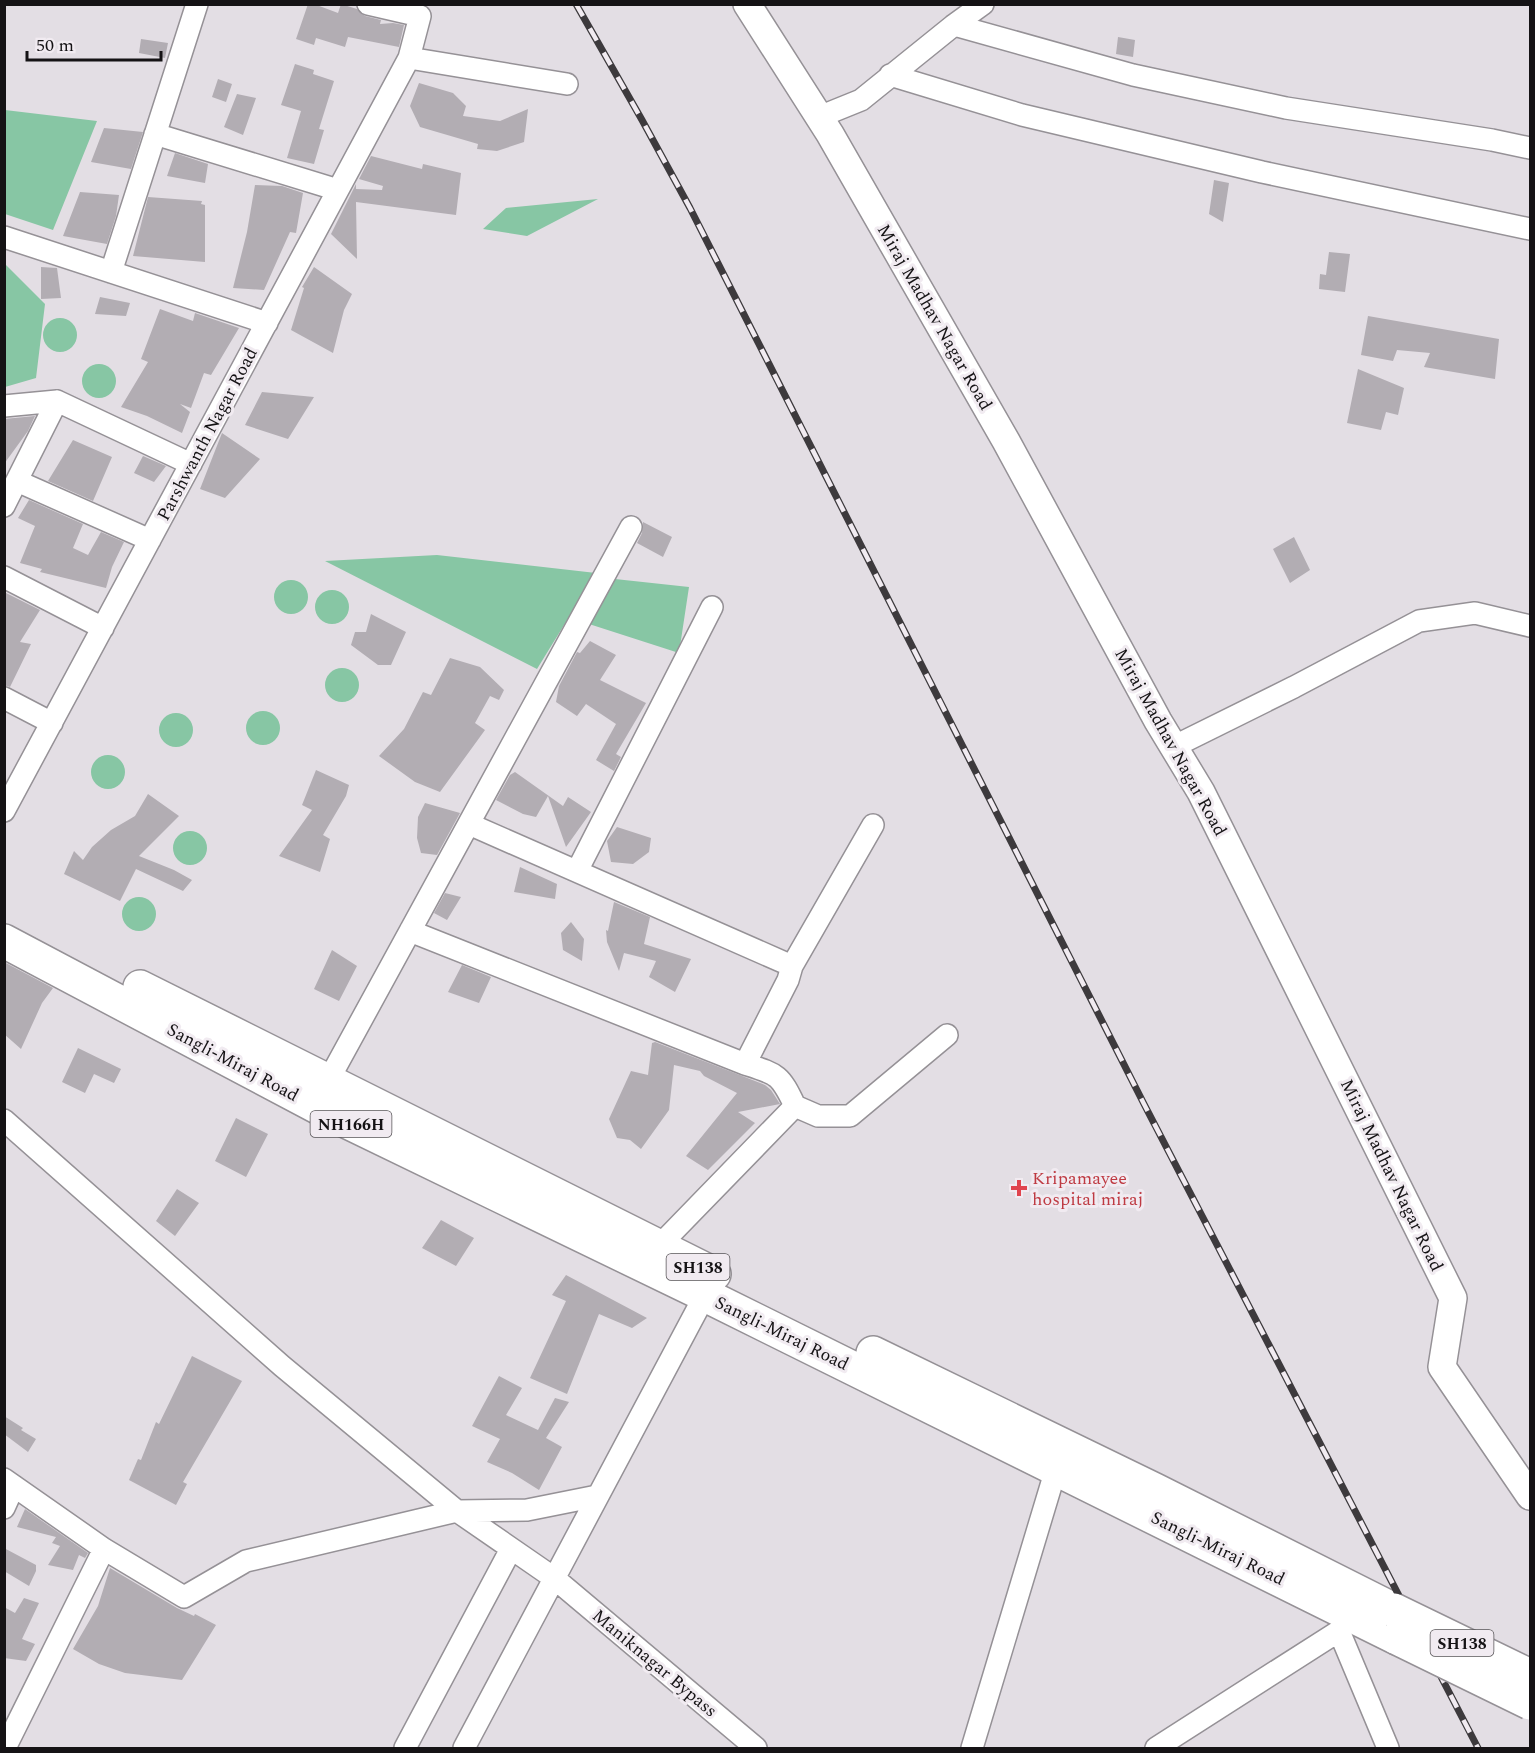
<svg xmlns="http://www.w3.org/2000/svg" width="1535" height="1753" viewBox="0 0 1535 1753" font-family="Spectral,serif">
	<rect width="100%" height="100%" fill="#e3dee4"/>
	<path fill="#87c6a4" d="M5,110L97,121L53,230L5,214Z
		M598,199L527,236L483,229L506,208Z
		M4,263L45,304L36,378L5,387Z
		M43 335a17 17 0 1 1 34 0a17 17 0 1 1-34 0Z
		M82 381a17 17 0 1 1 34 0a17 17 0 1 1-34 0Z
		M437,555L596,573L537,669L325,561Z
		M615,579L689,587L679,653L589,624Z
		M274 597a17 17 0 1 1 34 0a17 17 0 1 1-34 0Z
		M315 607a17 17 0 1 1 34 0a17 17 0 1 1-34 0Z
		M325 685a17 17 0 1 1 34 0a17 17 0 1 1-34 0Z
		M246 728a17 17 0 1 1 34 0a17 17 0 1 1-34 0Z
		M159 730a17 17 0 1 1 34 0a17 17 0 1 1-34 0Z
		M91 772a17 17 0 1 1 34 0a17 17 0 1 1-34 0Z
		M173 848a17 17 0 1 1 34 0a17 17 0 1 1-34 0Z
		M122 914a17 17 0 1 1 34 0a17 17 0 1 1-34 0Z"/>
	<path fill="#b2adb3" d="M308,4H314L338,13L341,4L357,9L365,16L381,20L380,24L393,23L404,25L399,47L348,37L345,47L316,38L314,45L296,39Z
		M1118,37L1135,40L1133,57L1116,54Z
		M141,39L168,43L165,58L139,53Z
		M295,64L314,70L313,74L334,81L319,129L324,130L314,164L287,158L301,111L281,105Z
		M218,79L232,84L226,102L212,97Z
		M419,83L453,93L466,106L463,116L500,121L528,109L524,142L497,151L477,149L478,144L420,127L410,106Z
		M237,94L256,98L243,135L224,127Z
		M104,128L143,132L131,169L91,162Z
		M175,153L208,164L205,183L167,176Z
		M371,156L422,169L423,164L461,173L456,215L356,202L357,259L331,234L356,184V189L382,190L383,186L359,179Z
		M1214,180L1229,183L1223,222L1209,214Z
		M255,185L282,186L303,193L296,233L290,232L264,290L233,288L247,232Z
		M80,192L119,195L116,216L107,244L63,236Z
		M148,197L202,201L201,204L205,205V262L133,256Z
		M1329,252L1350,254L1345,292L1319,289L1320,274L1326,275Z
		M41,267L57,268L61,298L41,299Z
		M314,267L352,294L344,310L333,353L291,330L304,288L302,287Z
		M100,297L130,303L126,316L95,314Z
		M160,309L193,321L195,313L239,328L211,375L204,373L191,408L180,404L190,412L182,433L147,416L121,407L148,362L141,359Z
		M1368,316L1499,339L1495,379L1424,367L1430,353L1397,350L1393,361L1361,355Z
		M1358,369L1404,388L1398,415L1386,412L1381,430L1347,423Z
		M262,392L314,397L288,439L245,425Z
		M35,416L28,431L4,464V419Z
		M222,433L260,459L225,498L200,489Z
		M73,440L112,457L93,501L48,481Z
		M143,456L166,466L154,482L134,473Z
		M29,500L83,524L73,548L88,555L101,532L124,542L112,567L106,588L40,572L42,569L20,563L35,526L18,518Z
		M643,522L672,537L663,557L637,543L642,533Z
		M1294,537L1310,570L1290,583L1273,549Z
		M4,592L40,610L20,642L31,644L10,687L4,685Z
		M371,614L406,632L391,665H378L351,645L355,632H366Z
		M590,641L616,655L600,680L646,703L616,754L621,757L614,771L596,760L616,724L586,704L577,716L556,702L559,686L577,652L580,653Z
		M450,658L480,667L504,690L499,700L490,696L475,723L485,730L440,792L415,782L379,756L404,729L423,692L431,695Z
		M316,770L349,785L346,796L323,835L330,839L320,872L279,856L312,810L302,805Z
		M515,772L563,806L568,797L591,812L566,847L548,796L536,817L523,814L496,800L510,775Z
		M148,794L179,816L139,856L174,870L192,880L183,891L136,869L120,901L64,874L74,851L83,860L92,847L111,830L135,816Z
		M425,803L460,813L437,855L421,853L417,838L418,817Z
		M617,827L651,838L649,852L633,864L611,862L607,841Z
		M520,867L557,884L555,899L514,892Z
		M445,893L461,897L447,920L434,913Z
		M614,902L650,917L644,944L691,959L675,992L649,977L656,961L624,953L619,971L607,942L606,930L608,931Z
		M571,922L584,939L582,961L563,950L561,933Z
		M332,950L357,966L339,1001L314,989Z
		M4,962L53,988L42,1003L21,1049L4,1034Z
		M462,965L491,977L479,1003L448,992Z
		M655,1042L765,1085L771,1090L780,1104L738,1112L755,1123L708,1170L686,1156L737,1093L704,1076L700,1071L674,1065L669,1110L641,1149L630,1140L617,1138L609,1119L631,1071L648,1075L652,1043Z
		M78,1048L121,1069L114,1083L94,1074L85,1093L62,1082Z
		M236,1118L268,1134L246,1177L215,1161Z
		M177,1189L199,1203L175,1236L156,1221Z
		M441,1220L474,1238L456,1266L422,1248Z
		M566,1275L647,1318L632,1328L599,1314L567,1394L530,1378L566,1301L552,1295Z
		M192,1356L242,1381L183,1482L187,1484L176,1505L129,1480L138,1459L141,1460L156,1422L159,1424Z
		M499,1376L522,1388L506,1415L538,1430L555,1398L569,1402L546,1438L562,1447L539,1490L512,1473L487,1462L500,1439L472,1426Z
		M4,1416L23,1428L21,1430L36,1439L28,1452L4,1434Z
		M25,1509L88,1553L85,1558L79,1555L73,1570L48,1565L60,1546L52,1543L56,1537L17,1527Z
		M4,1548L36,1565V1571L29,1586L4,1571Z
		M110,1568L177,1608L194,1616L195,1614L216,1625L182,1680L125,1673L99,1664L73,1649L98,1606Z
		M24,1598L39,1603L22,1639L35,1644L26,1661L4,1658V1607L15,1613Z"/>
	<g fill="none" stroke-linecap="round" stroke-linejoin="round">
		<g stroke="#959196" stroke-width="24">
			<path id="minor" d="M954,25L1133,75L1286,108L1492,140L1530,148
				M409,58L567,84
				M890,75L1022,115L1262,172L1530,229
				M819,117L861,100L954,25L983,4
				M155,134L338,190
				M4,237L267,323
				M111,272L197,4
				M4,406L57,401L191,464
				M17,481L150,540
				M4,506L57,401
				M4,577L103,628
				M4,698L52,723
				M1175,746L1294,687L1419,621L1475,613L1530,626
				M4,811L409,58L420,16L368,4
				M469,824L792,966L788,980L745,1064
				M577,871L712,607
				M410,931L745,1064C777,1074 780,1074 795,1106L658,1247
				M792,966L873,825
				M328,1081L631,527
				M795,1106L818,1116H850L947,1035
				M4,1120L282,1366L457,1511L554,1578L756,1748
				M4,1479L104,1549L184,1597L246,1561L457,1511L527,1510L597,1496
				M4,1508L14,1486
				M1346,1620L1339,1631L1388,1748
				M5,1748L104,1549
				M405,1748L511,1549
				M464,1748L705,1295
				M972,1748L1056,1469
				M1156,1748L1339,1631"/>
		</g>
		<g stroke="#959196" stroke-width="30">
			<path id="tertiary" d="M747,4L830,134L1006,441L1158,721L1201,792L1453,1298L1442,1367L1530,1496"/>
		</g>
		<g stroke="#959196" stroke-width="36">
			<path id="trunk" d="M4,941L327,1112L705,1295L1397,1638
				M140,987L714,1274
				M873,1353L1155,1490L1394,1610"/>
		</g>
		<use href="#minor" stroke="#fff" stroke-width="21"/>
		<use href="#tertiary" stroke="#fff" stroke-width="27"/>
		<use href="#trunk" stroke="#fff" stroke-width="33"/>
		<g stroke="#3d3a3d" stroke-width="7">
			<path id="rail" d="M576,4L642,120L690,208L1144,1104L1478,1748"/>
		</g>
		<use href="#rail" stroke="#f1ebf1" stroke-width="4.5" stroke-dasharray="14" stroke-linecap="butt"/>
		<g stroke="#959196" stroke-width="36" stroke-linecap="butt">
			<path id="trunk-bridge" d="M1394,1610L1530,1676
				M1397,1638L1530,1703"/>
		</g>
		<use href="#trunk-bridge" stroke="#fff" stroke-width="33"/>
	</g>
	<path fill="#e0444e" stroke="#f1ebf1" stroke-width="2" d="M1016 1179h6v6h6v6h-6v6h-6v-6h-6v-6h6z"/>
	<g text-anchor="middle" stroke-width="6" stroke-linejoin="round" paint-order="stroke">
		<g fill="#f1ebf1" stroke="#575457" stroke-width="1.5">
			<rect x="310.5" y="1111" width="81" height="26" rx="4.5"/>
			<rect x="666.5" y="1254" width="63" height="26" rx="4.5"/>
			<rect x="1430.5" y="1630" width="63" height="26" rx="4.5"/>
		</g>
		<g font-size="16" font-weight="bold" fill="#151315">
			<text x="351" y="1130">NH166H</text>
			<text x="698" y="1273">SH138</text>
			<text x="1462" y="1649">SH138</text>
		</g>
		<g font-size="18" fill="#151315" stroke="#f1ebf1">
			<text transform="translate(935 317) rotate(60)" y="6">Miraj Madhav Nagar Road</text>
			<text transform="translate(207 434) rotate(-62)" y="6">Parshwanth Nagar Road</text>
			<text transform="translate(1171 742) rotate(61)" y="6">Miraj Madhav Nagar Road</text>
			<text transform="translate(233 1062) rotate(28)" y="6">Sangli-Miraj Road</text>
			<text transform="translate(1392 1175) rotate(64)" y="6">Miraj Madhav Nagar Road</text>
			<text transform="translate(782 1333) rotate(26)" y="6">Sangli-Miraj Road</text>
			<text transform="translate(1218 1548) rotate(26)" y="6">Sangli-Miraj Road</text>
			<text transform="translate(655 1663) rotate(40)" y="6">Maniknagar Bypass</text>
		</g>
		<g font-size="18" fill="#be3a42" stroke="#f1ebf1" text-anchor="start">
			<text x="1032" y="1184">Kripamayee<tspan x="1032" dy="21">hospital miraj</tspan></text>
		</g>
	</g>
	<rect width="1535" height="1753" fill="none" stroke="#151315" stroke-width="12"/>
	<path d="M27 51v9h134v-9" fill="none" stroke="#151315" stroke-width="3"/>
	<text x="36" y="51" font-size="18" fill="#151315" stroke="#f1ebf1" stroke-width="4.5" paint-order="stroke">50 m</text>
</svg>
